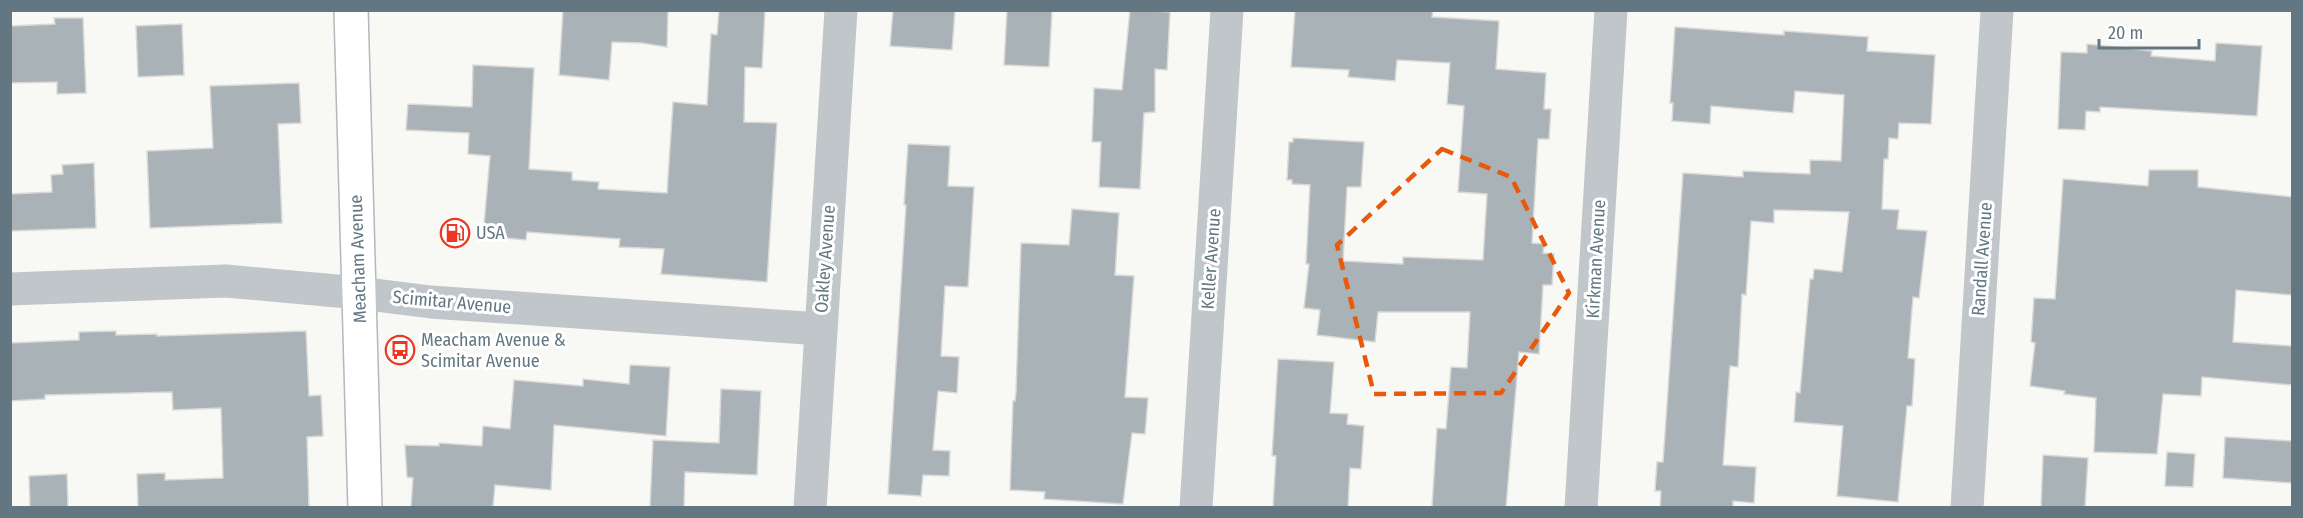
<svg xmlns="http://www.w3.org/2000/svg" width="2303" height="518" viewBox="0 0 2303 518" font-family="'Fira Sans Condensed',sans-serif">
	<rect width="100%" height="100%" fill="#f8f8f5"/>
	<path fill="#a8b2b7" stroke="#dad9d7" stroke-width="1.5" d="M563,10H668L667,47L642,43L612,42L609,80L559,75Z
		M719,10H765L762,68L745,67L744,122L777,123L767,282L661,274L664,249L619,247L620,239L527,232L526,240L483,236L490,156L468,154L469,133L406,130L408,104L472,107L473,65L534,68L529,169L572,172V180L599,182L598,189L667,193L673,102L707,105L711,34L717,35Z
		M893,10H955L952,50L890,46Z
		M1007,10H1052L1049,67L1004,65Z
		M1130,10L1170,12L1167,70L1155,69V112L1144,113L1140,189L1099,187L1101,142H1092L1094,88L1122,90Z
		M1295,10H1433L1432,17L1499,21L1496,69L1546,73L1544,109H1551L1549,139H1538L1532,243L1544,244L1543,253L1554,254L1552,285H1543L1539,354L1519,352L1506,507H1432L1437,428L1446,429L1451,367L1467,368L1470,312H1378L1375,342L1317,335L1320,310L1304,308L1309,264H1306L1310,185L1292,184V180H1287L1289,142H1293V138L1364,142L1361,187H1347L1343,261L1403,264V257L1483,260L1487,194L1458,192L1464,106L1447,104L1450,63L1397,60L1395,81L1348,77L1349,70L1291,67Z
		M54,18H83L86,93L57,94V82L10,83V26L55,24Z
		M182,24L184,75L138,77L136,26Z
		M1675,27L1784,35V31L1868,37L1867,51L1935,55L1931,124L1899,123L1898,139L1889,138L1888,159H1884L1882,209L1899,210L1897,229L1927,231L1919,298L1913,297L1908,358L1915,359L1912,406H1907L1898,502L1837,496L1843,426L1794,422L1796,392L1800,393L1810,279H1813L1814,269L1842,272L1849,212L1774,210V223L1751,221L1746,295L1742,294L1738,367L1730,366L1723,465L1756,467L1754,503L1733,501V507H1660L1661,491H1655L1657,462H1663L1683,173L1743,177V171L1810,174V160L1841,161L1844,95L1795,91L1793,113L1711,106L1710,124L1672,121L1673,103H1670Z
		M2216,43L2262,46L2257,116L2100,107V112L2086,111L2085,130L2058,129L2061,52L2087,53V44L2152,51L2151,56L2215,61Z
		M299,83L301,123L278,124L282,223L150,228L147,151L213,148L210,86Z
		M908,144L950,146L948,186L974,187L968,287L945,286L941,356L959,357L957,393L938,391L933,450L950,451L949,476L923,475L921,496L888,494L906,205H904Z
		M94,163L96,228L10,231V194L52,192L51,175L63,174L62,165Z
		M2149,170H2198V187L2292,197V295L2236,290L2233,342L2292,346V385L2202,377L2201,396L2163,394L2157,454L2094,452L2096,398L2064,394L2065,391L2030,386L2035,343L2031,342L2034,298L2055,299L2063,179L2148,186Z
		M1072,209L1119,213L1115,275L1134,276L1125,397L1148,398L1145,434L1132,433L1123,504L1044,499L1045,492L1010,490L1013,401H1015L1016,392L1021,243L1069,245Z
		M116,331V335L157,334V336L306,331L309,396L321,395L323,436L307,437L309,507H138L137,474L165,473V480L223,478L221,408L173,410L172,392L45,395V399L10,401V343L79,340V332Z
		M1278,359L1334,362L1330,413L1348,414L1347,424L1364,426L1361,469L1350,468L1348,507H1273L1276,456H1272Z
		M630,365L670,367L666,436L554,425L551,490L495,485L493,507H411L413,478L407,477L405,445L439,446V443L482,446L483,426L510,429L514,380L583,386V379L629,384Z
		M721,389L761,391L757,475L685,472L684,507H650L653,440L719,443Z
		M2225,437L2292,441V483L2223,478Z
		M2167,452L2195,454L2193,487L2165,486Z
		M2043,455L2088,458L2085,507H2041Z
		M67,474L68,507H30L29,476Z"/>
	<g fill="none" stroke-linecap="round" stroke-linejoin="round">
		<g stroke="#b2b8bc" stroke-width="36">
			<path id="major" d="M351,10L365,508"/>
		</g>
		<path stroke="#c0c6c9" stroke-width="33" d="M10,289L226,281L359,293L431,302L821,329
			M810,508L841,10
			M1196,508L1227,10
			M1581,508L1611,10
			M1967,508L1997,10"/>
		<use href="#major" stroke="#fff" stroke-width="33"/>
	</g>
	<path fill="none" stroke="#e8590c" stroke-width="4.5" stroke-dasharray="12 8" stroke-linejoin="round" d="M1442,149L1511,177L1569,293L1501,393L1374,394L1337,245Z"/>
	<defs>
		<g id="fuel-ring" transform="scale(1.5)"><circle r="9.5" fill="#fff" stroke="#ea3823" stroke-width="1.5"/><path d="M-5.5-6h7V0h2V4h1.3V-2.5L3-4.5l.8-.8L6-3V5H2.5V1h-1V6h-7ZM-4.2-4.7v3.2H.2V-4.7Z" fill="#ea3823"/></g>
		<g id="bus-ring" transform="scale(1.5)"><circle r="9.5" fill="#fff" stroke="#ea3823" stroke-width="1.5"/><path d="M-5-6H5V4H4V6H2V4H-2V6H-4V4H-5ZM-3.5-4V0h7V-4ZM-3.5 1.2v1.5H-2V1.2ZM2 1.2v1.5H3.5V1.2Z" fill="#ea3823"/></g>
	</defs>
	<g fill-rule="evenodd">
		<use href="#fuel-ring" x="455" y="233"/>
		<use href="#bus-ring" x="400" y="350"/>
	</g>
	<g text-anchor="middle" stroke-width="6" stroke-linejoin="round" paint-order="stroke">
		<g font-size="18" fill="#627781" stroke="#fff" text-anchor="start">
			<text x="476" y="239">USA</text>
			<text x="421" y="346">Meacham Avenue &amp;<tspan x="421" dy="21">Scimitar Avenue</tspan></text>
		</g>
		<g font-size="18" fill="#627781" stroke="#fff">
			<text transform="translate(358 259) rotate(-92)" y="6">Meacham Avenue</text>
			<text transform="translate(825 259) rotate(-86)" y="6">Oakley Avenue</text>
			<text transform="translate(1211 259) rotate(-86)" y="6">Keller Avenue</text>
			<text transform="translate(1596 259) rotate(-87)" y="6">Kirkman Avenue</text>
			<text transform="translate(1982 259) rotate(-86)" y="6">Randall Avenue</text>
			<text transform="translate(452 302) rotate(5)" y="6">Scimitar Avenue</text>
		</g>
	</g>
	<rect width="2303" height="518" fill="none" stroke="#627781" stroke-width="24"/>
	<path d="M2099 39v9h100v-9" fill="none" stroke="#627781" stroke-width="3"/>
	<text x="2108" y="39" font-size="18" fill="#627781" stroke="#ffffff" stroke-width="4.5" paint-order="stroke">20 m</text>
</svg>
